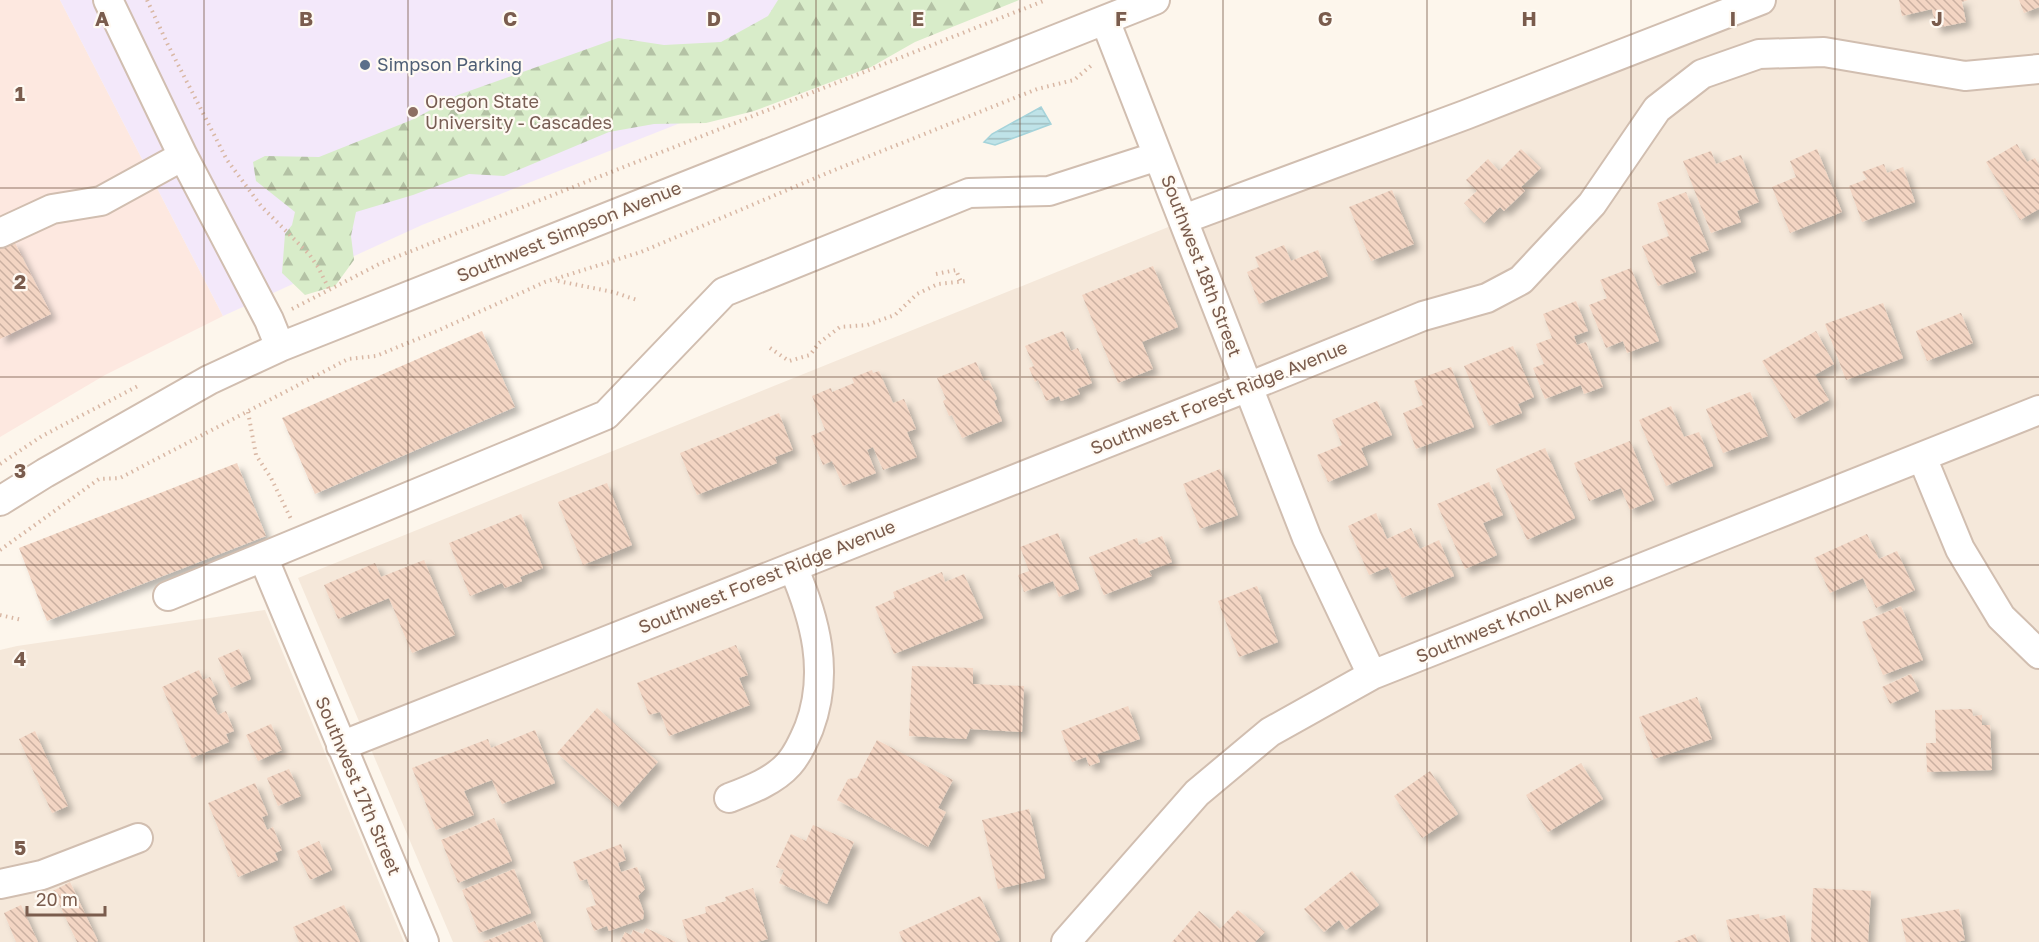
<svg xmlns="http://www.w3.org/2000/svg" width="2039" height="942" viewBox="0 0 2039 942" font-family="'Golos Text',sans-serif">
	<defs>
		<pattern id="forest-firs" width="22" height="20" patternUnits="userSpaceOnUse" patternTransform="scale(1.5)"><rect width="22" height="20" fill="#d8ecc9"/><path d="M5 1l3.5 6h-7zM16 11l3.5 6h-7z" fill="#b4c2a5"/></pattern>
		<pattern id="water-rules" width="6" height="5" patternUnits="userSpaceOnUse" patternTransform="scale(1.5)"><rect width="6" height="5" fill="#bfe3e8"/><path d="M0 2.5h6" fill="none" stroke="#a0bbbe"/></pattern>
		<pattern id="building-back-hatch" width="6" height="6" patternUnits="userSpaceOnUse" patternTransform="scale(1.5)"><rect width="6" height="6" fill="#f3d5c3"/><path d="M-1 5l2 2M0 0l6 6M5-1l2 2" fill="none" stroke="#cab0a1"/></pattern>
		<filter id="shadow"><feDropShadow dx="5.5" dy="5.5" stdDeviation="3" flood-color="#0004"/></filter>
	</defs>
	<rect width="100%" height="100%" fill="#fdf6ec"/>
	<path fill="#f5e8da" d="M1731,0H2039V942H453L298,578Z
		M265,610L404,942H0V650L17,646Z"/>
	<path fill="#fde8e0" d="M0,0H60L223,316L105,375L0,437Z"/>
	<path fill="#f3e8fa" d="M60,0H992L422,225L223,316Z"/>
	<path fill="url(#forest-firs)" d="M778,0H1019L915,42L871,67L754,111L706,123L654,124L609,132L504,176L469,174L413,195L356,212L351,236L354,260L335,286L305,295L282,273L285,234L292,225L295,212L256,181L253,162L265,156L319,157L414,119L458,95L618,38L664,45L721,42L768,16Z"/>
	<path fill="url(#water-rules)" stroke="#a5d3da" stroke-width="1.5" d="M1041,107L1051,124L995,145L984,142L992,134Z"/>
	<path fill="url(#building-back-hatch)" filter="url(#shadow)" d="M1899,0H1968L1962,2L1966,22L1936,28L1932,9L1902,16Z
		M2019,0H2039V7L2024,13Z
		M2017,144L2027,162L2035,158L2039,165V209L2020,220L1986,162Z
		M1521,149L1541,168L1521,187L1525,191L1504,211L1500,207L1484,223L1464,203L1477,191L1466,180L1488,159L1499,171Z
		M1817,149L1842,212L1790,233L1772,187L1796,177L1790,161Z
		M1711,151L1716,164L1741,155L1759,202L1737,211L1741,222L1711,233L1683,161Z
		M1884,164L1887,173L1903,167L1915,202L1862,222L1849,186L1867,179L1862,172Z
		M1392,190L1414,244L1371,261L1349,207Z
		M1686,192L1709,250L1690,257L1696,272L1658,286L1642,246L1669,236L1657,203Z
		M14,241L51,314L0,339V248Z
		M1284,245L1291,261L1318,250L1328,276L1259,304L1247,272L1259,267L1255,257Z
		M1153,266L1178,327L1142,342L1153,369L1118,383L1082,295Z
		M1631,268L1659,341L1627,353L1623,341L1606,348L1589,305L1607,298L1600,280Z
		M1576,301L1588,331L1574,336L1577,345L1586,342L1603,387L1584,394L1581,385L1545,399L1533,368L1544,364L1536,344L1552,338L1543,314Z
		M1883,303L1903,358L1846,380L1825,324Z
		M1961,313L1973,343L1927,361L1916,331Z
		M482,331L515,407L315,494L282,418Z
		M1063,331L1071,351L1078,348L1092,383L1077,389L1080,394L1061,401L1059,396L1046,401L1038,380L1035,382L1029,368L1034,366L1025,346Z
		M1816,331L1834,364L1815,375L1829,400L1794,419L1762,361Z
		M1513,346L1534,397L1518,404L1522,413L1489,426L1464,366Z
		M976,362L984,381L989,380L997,399L994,401L1002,421L962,438L952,415L949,416L943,401L946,399L937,378Z
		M1451,367L1474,427L1416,449L1403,413L1423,405L1414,381Z
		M872,370L873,373L879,371L893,403L904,399L916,429L907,432L917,457L883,470L873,447L867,450L876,473L843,486L832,461L823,465L811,436L825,430L812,396L831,388L832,392L854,383L852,378Z
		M1750,392L1768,436L1723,453L1706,409Z
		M1377,401L1392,435L1361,448L1368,465L1328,482L1317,455L1342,445L1332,420Z
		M1671,406L1684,437L1699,432L1713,466L1666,486L1639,420Z
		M779,413L793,450L775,457L777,463L697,495L680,453Z
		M1630,441L1654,500L1630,510L1621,488L1589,501L1574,463Z
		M1545,448L1575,518L1527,540L1496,469Z
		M237,463L266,536L47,621L19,548Z
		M1220,469L1238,515L1200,529L1183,484Z
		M1489,482L1503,515L1483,523L1497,555L1465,569L1437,504Z
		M607,483L632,545L583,565L558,502Z
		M1376,513L1387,539L1411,528L1420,549L1439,540L1454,576L1402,598L1388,567L1369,575L1348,526Z
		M521,514L543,568L520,577L522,581L505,588L502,583L470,596L449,543Z
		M1058,533L1079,589L1059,597L1053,581L1024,592L1018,575L1029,571L1020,547Z
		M1867,534L1879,559L1897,551L1915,590L1876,608L1863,578L1830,593L1814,558Z
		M1162,536L1172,562L1149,571L1152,576L1104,595L1089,557L1137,538L1139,545Z
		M424,560L455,635L412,653L389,598L338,619L324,585L375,563L381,577Z
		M942,572L945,582L964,574L983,618L894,654L875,607L895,598L893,592Z
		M1257,586L1278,642L1239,657L1218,601Z
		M1901,606L1923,660L1883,675L1862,622Z
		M736,645L748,675L739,678L750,705L669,736L660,712L649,715L637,683Z
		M239,649L251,679L231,688L218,658Z
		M912,666L973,668V684L1024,686L1022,732L970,729L966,739L909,736Z
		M199,670L203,680L210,677L218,694L211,698L218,715L226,711L234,731L226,734L229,742L192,758L162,687Z
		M1911,674L1919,691L1890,704L1882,687Z
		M1697,697L1712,739L1654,759L1639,717Z
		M1128,706L1140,739L1097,754L1100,762L1089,766L1086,757L1072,762L1061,731Z
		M597,708L658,762L618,807L557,753Z
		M1972,709L1973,716L1982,715V725H1990L1992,770L1927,772L1926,743H1936L1935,710Z
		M271,724L282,750L258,761L246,735Z
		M535,730L555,783L502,804L492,780L464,791L474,815L436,830L412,768L488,739L491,748Z
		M35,731L68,806L52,813L19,739Z
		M877,740L953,780L938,808L946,812L928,847L837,800L848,779L857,778Z
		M1581,763L1603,799L1548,832L1526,795Z
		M289,769L301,796L278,806L267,778Z
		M1430,771L1458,814L1422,838L1394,796Z
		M255,783L268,815L262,817L267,830L273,827L282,850L275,853L278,860L238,877L208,803Z
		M1029,809L1045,878L998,889L982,820Z
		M494,818L512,861L458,883L441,840Z
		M813,825L854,842L827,904L779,883L784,870L776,867L791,834L806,841Z
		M319,841L332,870L310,880L297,851Z
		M621,844L626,860L618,863L621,872L637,867L645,889L638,896L644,913L643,919L609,931L607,926L594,931L586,908L596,905L587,879L580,881L573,862Z
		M514,869L531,913L479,933L462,890Z
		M1352,871L1379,905L1346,930L1339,920L1324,932L1304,909Z
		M70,882L98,941L95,942H77L53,891Z
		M753,888L768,939L757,942H688L682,920L706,913L705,907L726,901L725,897Z
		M1813,888L1871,891L1868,942H1811Z
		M980,896L1000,940L995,942H903L899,932Z
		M21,905L38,942H16L4,913Z
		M344,905L360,942H299L293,927Z
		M1959,909L1965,940L1957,942H1906L1901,919Z
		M1238,910L1265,932L1255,942H1172L1199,911L1220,929Z
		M1759,914L1760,920L1785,915L1790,942H1731L1726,920Z
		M535,921L543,942H483Z
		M646,928L676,942H620L625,932L631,935L633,930L643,934Z
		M1695,934L1698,942H1674Z"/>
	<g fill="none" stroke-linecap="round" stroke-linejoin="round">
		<g stroke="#d1beb0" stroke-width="32">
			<path id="minor" d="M108,0L183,156L269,320L280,347
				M1105,20L1307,538L1372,675
				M1184,219L1465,115L1761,0
				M0,233L52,209L101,201L183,156
				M1922,457L1960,549L2001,617L2039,654
				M0,501L45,473L209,380L280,347L1155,0
				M263,557L606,415L724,292L969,193L1049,191L1158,156
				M168,596L263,557L424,942
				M341,746L1248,387L1423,316L1487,298L1521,280L1592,204L1657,109L1702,74L1759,54L1824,52L1965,76L2039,69
				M729,798C750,790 774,781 789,764C798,754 804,740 809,728C830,672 815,619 793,567
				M0,884L42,875L138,838
				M1066,942L1197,793L1270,732L1372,675L2039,410"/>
		</g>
		<path stroke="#d9b8a5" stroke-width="4" stroke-dasharray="1.5 4.5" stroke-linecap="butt" d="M147,0L168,45L227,160L261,206L309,254L318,267L330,291
			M936,274L956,270L961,282
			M558,281L613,292L637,300
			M292,309L381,263L1046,0
			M770,348L789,361L810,355L819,343L840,327L867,325L895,315L917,294L938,284L966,281
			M248,412L256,455L271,478L291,519
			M0,464L42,436L140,385
			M0,550L99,479L120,478L348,359L376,356L437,331L545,282L641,252L832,171L1037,89L1074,80L1093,64
			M0,615L22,620"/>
		<use href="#minor" stroke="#fff" stroke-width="28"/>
	</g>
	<path fill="none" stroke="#7a5c4d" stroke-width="1.5" stroke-opacity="0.55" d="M204,0V942M408,0V942M612,0V942M816,0V942M1020,0V942M1223,0V942M1427,0V942M1631,0V942M1835,0V942M0,188H2039M0,377H2039M0,565H2039M0,754H2039"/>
	<circle fill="#5c6f8a" stroke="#fffaf3" stroke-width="2" cx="365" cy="65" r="6"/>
	<circle fill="#8d6e63" stroke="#fffaf3" stroke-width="2" cx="413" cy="112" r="6"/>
	<g text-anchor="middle" stroke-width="4.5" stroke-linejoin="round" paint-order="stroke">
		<g font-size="18" fill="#4e5e75" stroke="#fffaf3" text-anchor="start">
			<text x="377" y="71">Simpson Parking</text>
		</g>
		<g font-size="18" fill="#785e54" stroke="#fffaf3" text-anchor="start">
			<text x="425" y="108">Oregon State<tspan x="425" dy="21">University - Cascades</tspan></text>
		</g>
		<g font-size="18" fill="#7a5c4d" stroke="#fffaf3">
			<text transform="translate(569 232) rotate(-22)" y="6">Southwest Simpson Avenue</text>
			<text transform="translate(1201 266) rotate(69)" y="6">Southwest 18th Street</text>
			<text transform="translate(1219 398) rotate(-22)" y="6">Southwest Forest Ridge Avenue</text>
			<text transform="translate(767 577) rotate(-22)" y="6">Southwest Forest Ridge Avenue</text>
			<text transform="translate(1515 618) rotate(-22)" y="6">Southwest Knoll Avenue</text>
			<text transform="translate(358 786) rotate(67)" y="6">Southwest 17th Street</text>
		</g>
	</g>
	<g font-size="20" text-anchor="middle" font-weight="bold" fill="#7a5c4d" stroke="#fffaf3" stroke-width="4.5" stroke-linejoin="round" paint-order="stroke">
		<text x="102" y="26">A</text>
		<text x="306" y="26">B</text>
		<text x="510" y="26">C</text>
		<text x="714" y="26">D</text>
		<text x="918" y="26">E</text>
		<text x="1121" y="26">F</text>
		<text x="1325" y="26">G</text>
		<text x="1529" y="26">H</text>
		<text x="1733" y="26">I</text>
		<text x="1937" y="26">J</text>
		<text x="20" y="101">1</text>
		<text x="20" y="289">2</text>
		<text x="20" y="478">3</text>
		<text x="20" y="666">4</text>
		<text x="20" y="855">5</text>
	</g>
	<path d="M27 906v9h78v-9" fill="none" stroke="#7a5c4d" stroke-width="3"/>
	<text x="36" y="906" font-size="18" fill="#7a5c4d" stroke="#fffaf3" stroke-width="4.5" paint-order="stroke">20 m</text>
</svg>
